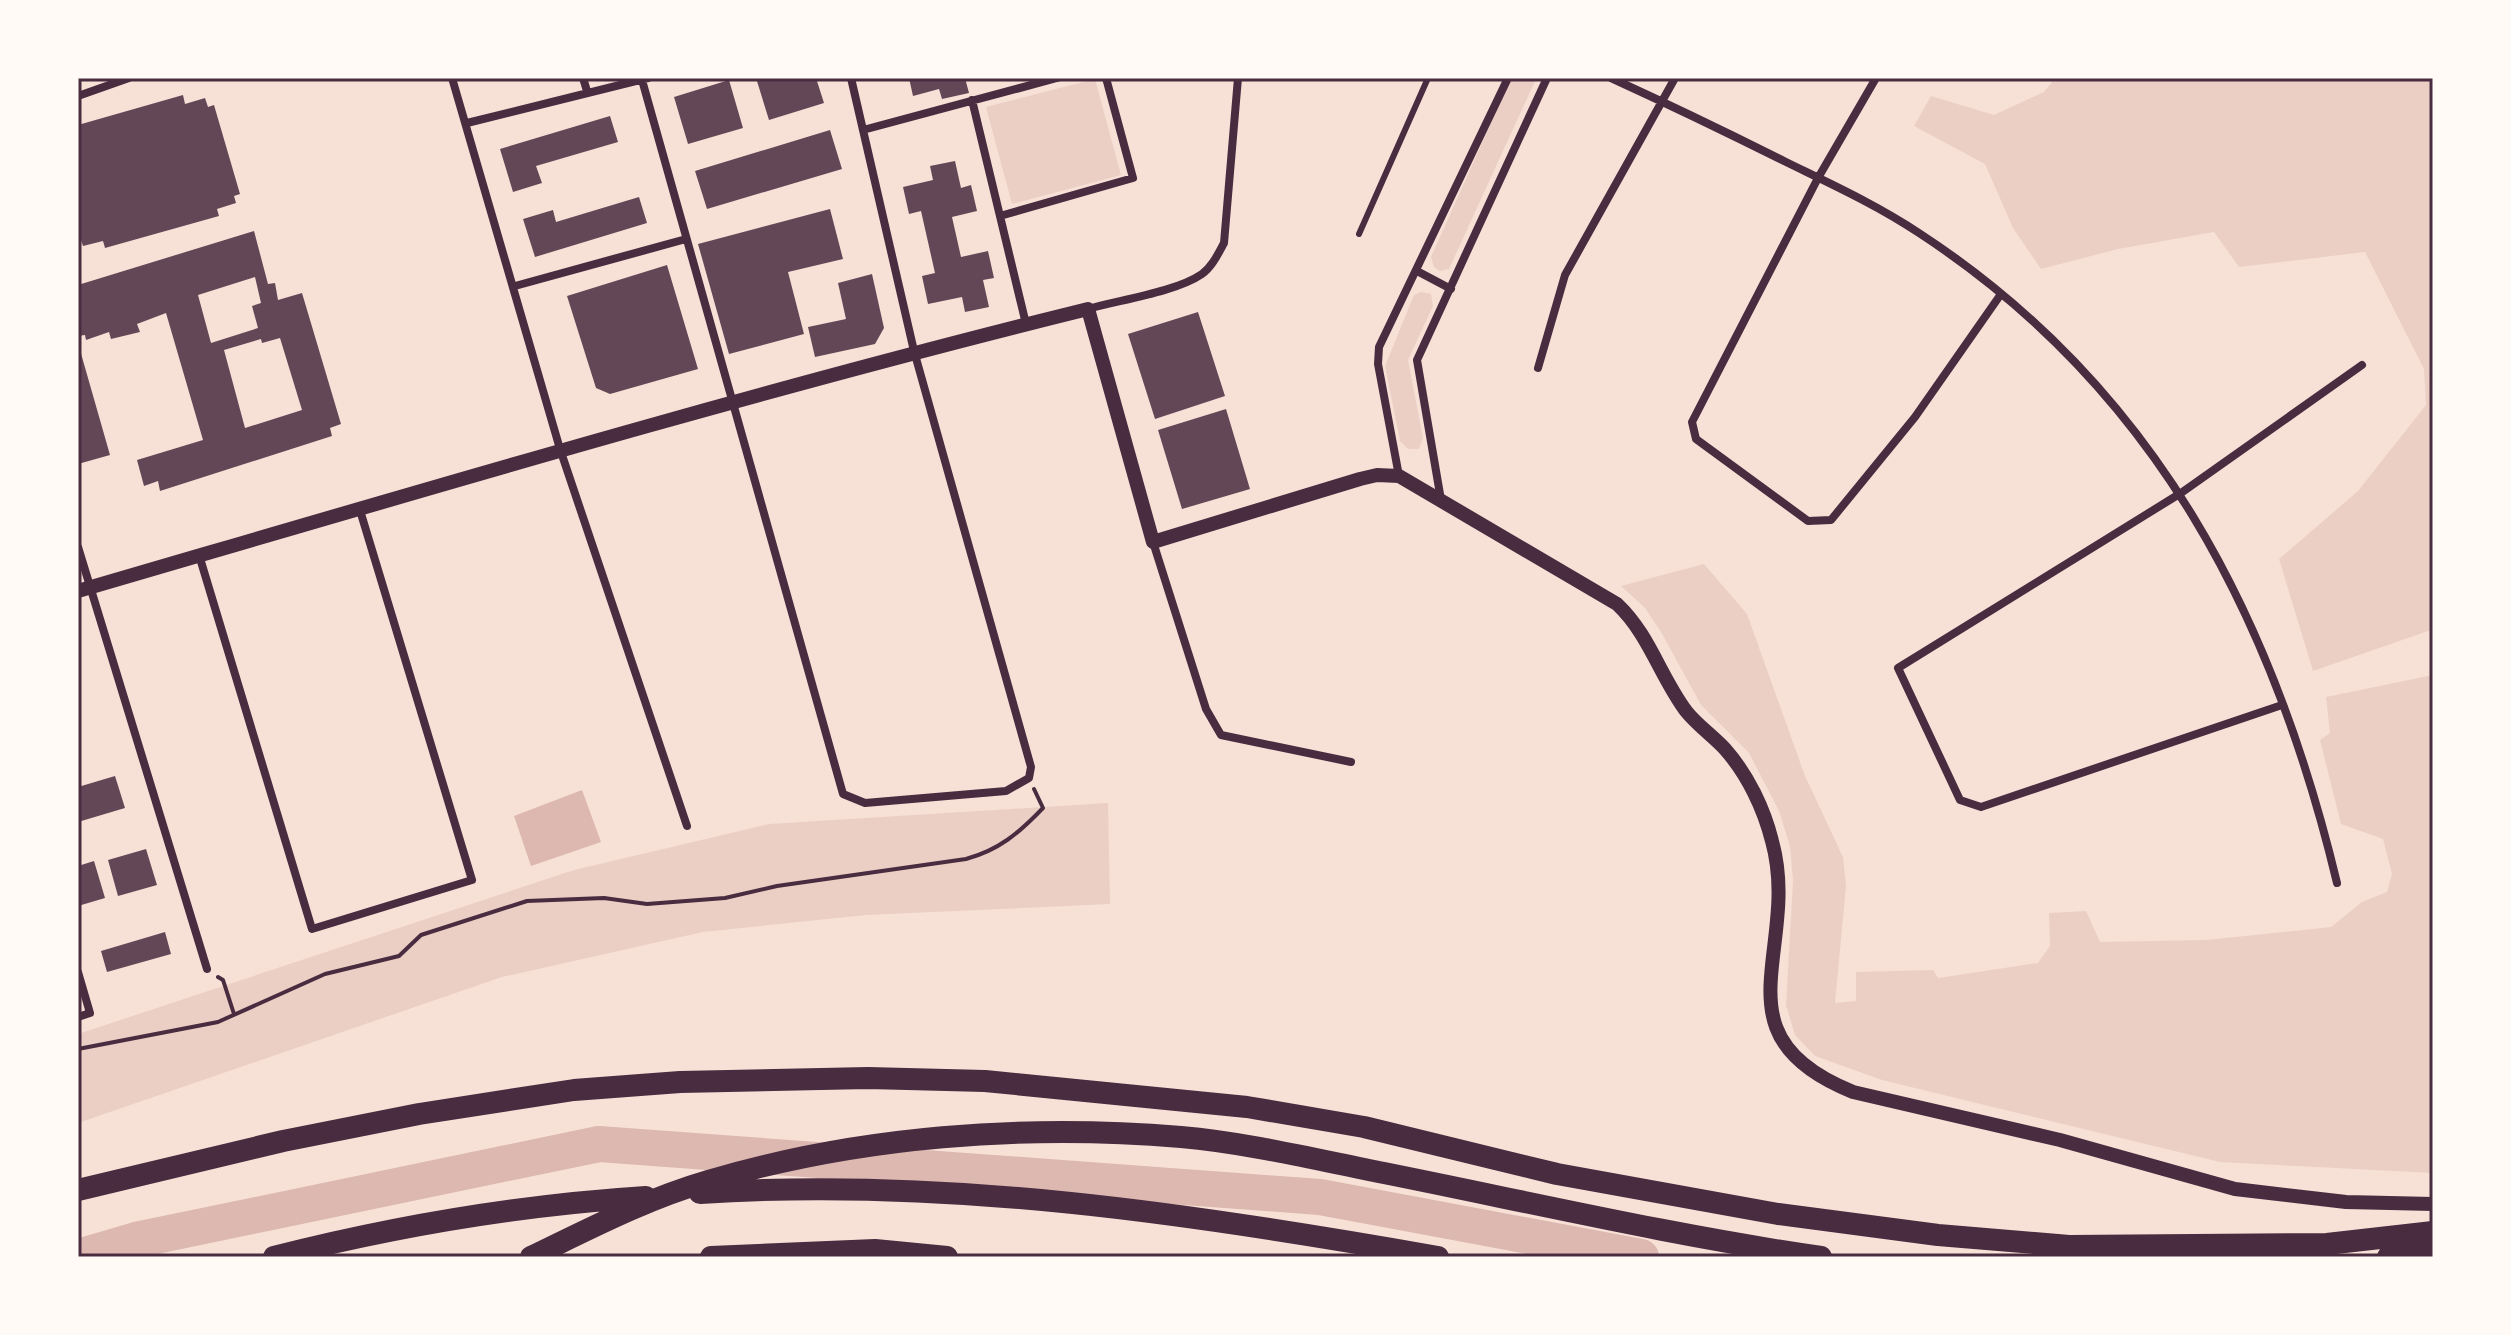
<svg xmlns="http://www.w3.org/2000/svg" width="2511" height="1335" viewBox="0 0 2511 1335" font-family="Figtree,sans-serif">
	<rect width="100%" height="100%" fill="#f7e1d7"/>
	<path fill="#ebcfc5" d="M1511,78L1536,79L1449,269L1440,271L1434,267L1431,257Z
		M2055,78H2433V635L2431,630L2313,671L2279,559L2358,491L2426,405L2424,369L2365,252L2239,267L2214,232L2118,249L2041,269L2013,228L1985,164L1914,126L1931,96L1994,115L2044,92Z
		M1095,79L1121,175L1012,204L986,107Z
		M1421,292L1431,294L1433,306L1408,360L1423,438L1419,449H1408L1400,441L1385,366L1414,295Z
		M1704,564L1747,614L1805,776L1843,857L1846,886L1835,1003L1856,1001V972L1933,970L1938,978L2038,963L2050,946L2049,913L2086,911L2100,942L2206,940L2331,927L2362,902L2387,892L2392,874L2383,839L2341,824L2320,740L2330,733L2326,697L2433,675V1173L2220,1162L1882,1080L1815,1056L1795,1035L1786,1005L1793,881L1790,846L1779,811L1749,753L1701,705L1661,632L1645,608L1621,586Z
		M1108,803L1110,904L866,915L703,932L502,977L78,1123V1034L574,870L769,824Z"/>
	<path fill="#dcb8b0" d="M582,790L601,842L531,866L514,816Z"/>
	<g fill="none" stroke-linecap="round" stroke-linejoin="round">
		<path stroke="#dcb8b0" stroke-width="36" d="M78,1257L136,1240L599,1144L1320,1197L1641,1257"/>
	</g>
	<path fill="#644757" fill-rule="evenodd" d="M756,78H816L824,103L769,120Z
		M909,78H965L969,93L942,99L939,89L913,96Z
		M729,80L743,128L688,144L674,97Z
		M183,95L185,104L205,98L208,107L214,105L240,194L234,196L236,203L217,209L219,216L105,248L103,241L83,246L78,232V125Z
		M610,116L618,142L536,166L542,183L513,192L500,149Z
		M830,130L842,169L707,209L695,171Z
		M955,161L961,188L971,185L977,211L952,217L961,257L988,251L994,278L983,280L989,307L965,312L962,297L928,304L922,276L935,273L921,211L909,214L903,187L933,180L930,166Z
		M639,197L647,223L535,257L523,219L553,210L556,222Z
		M830,209L843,259L788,272L804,334L729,354L698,244Z
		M254,231L268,284L275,283L278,300L302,293L341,424L330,428L332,436L160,491L158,481L144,486L137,460L203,440L166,313L137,324L140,332L111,339L109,332L86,340L85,335L78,336V285ZM255,277L261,303L252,306L258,328L211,343L198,295ZM280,338L302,410L245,428L224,350L261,339L262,343Z
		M667,265L698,369L610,394L596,388L567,296Z
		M872,274L884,328L875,344L815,357L808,327L846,319L838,283Z
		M1198,312L1225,396L1155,419L1128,334Z
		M78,343L110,455L78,464Z
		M1226,409L1250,489L1182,509L1158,430Z
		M115,776L125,808L78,822V787Z
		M146,849L157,885L118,896L108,860Z
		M94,861L105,898L78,906V866Z
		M165,932L171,954L107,972L101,951Z"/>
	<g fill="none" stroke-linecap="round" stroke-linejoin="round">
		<path stroke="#4a2c40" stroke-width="4" d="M218,977L223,980L234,1014
			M78,1049L218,1022L325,974L399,956L421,935L527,901L604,898L647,904L725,898L777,886L966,859C999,850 1019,833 1043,808L1034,789"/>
		<path stroke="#4a2c40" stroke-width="6" d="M1359,234L1428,78"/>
		<path stroke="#4a2c40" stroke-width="8" d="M452,78L560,449L687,826
			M583,78L587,91
			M1611,78C1670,105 1728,133 1786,162C1831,184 1877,205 1919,233C2155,387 2273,616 2337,883
			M1876,78L1818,178L1692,422L1696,439L1808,521L1831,520L1915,417L2001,294
			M642,80L843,794L865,803L1006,791L1029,778L1031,767L914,351L851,78
			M78,96L129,78
			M972,100L1026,324
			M467,123L648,78
			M863,130L1057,78
			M1000,216L1133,178L1106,78
			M1417,271L1451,289
			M515,286L686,239
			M1088,309C1119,300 1176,292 1202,274C1212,267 1218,254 1224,243L1238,78
			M1538,368L1565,275L1675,78
			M1399,476L1378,364L1379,347L1508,78
			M1441,500L1417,360L1547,78
			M1153,542L1206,709L1221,735L1351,762
			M78,547L207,969
			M199,555L312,929L472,880L359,507
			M2282,705L1981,807L1960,800L1898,668L2181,493L2362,365
			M78,972L90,1013L78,1017"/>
		<path stroke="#4a2c40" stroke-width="14" d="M78,591C414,493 748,393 1088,309L1153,542L1360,479L1377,475L1399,476L1617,604C1649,634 1660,676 1686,711C1697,725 1713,736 1725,749C1748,775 1764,809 1772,841C1802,949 1711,1035 1853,1092L2060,1140L2235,1189L2346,1202L2433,1204"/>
		<path stroke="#4a2c40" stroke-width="22" d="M78,1190L283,1141L419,1114L574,1090L680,1082L868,1078L985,1081L1247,1107L1364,1127L1557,1174L1778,1214L1938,1235L2069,1246L2327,1244L2433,1232
			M700,1193C947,1177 1195,1214 1438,1257
			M274,1257C396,1226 520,1205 646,1197
			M531,1257C589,1229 646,1199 708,1181C860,1136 1024,1124 1181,1137C1249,1143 1318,1160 1384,1173C1529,1202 1675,1236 1821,1257
			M711,1257L875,1250L947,1257
			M2388,1257L2433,1251"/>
	</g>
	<rect width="2511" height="1335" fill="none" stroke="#fffaf5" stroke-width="160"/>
	<rect x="80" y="80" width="2351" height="1175" fill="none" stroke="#4a2c40" stroke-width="3"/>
</svg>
